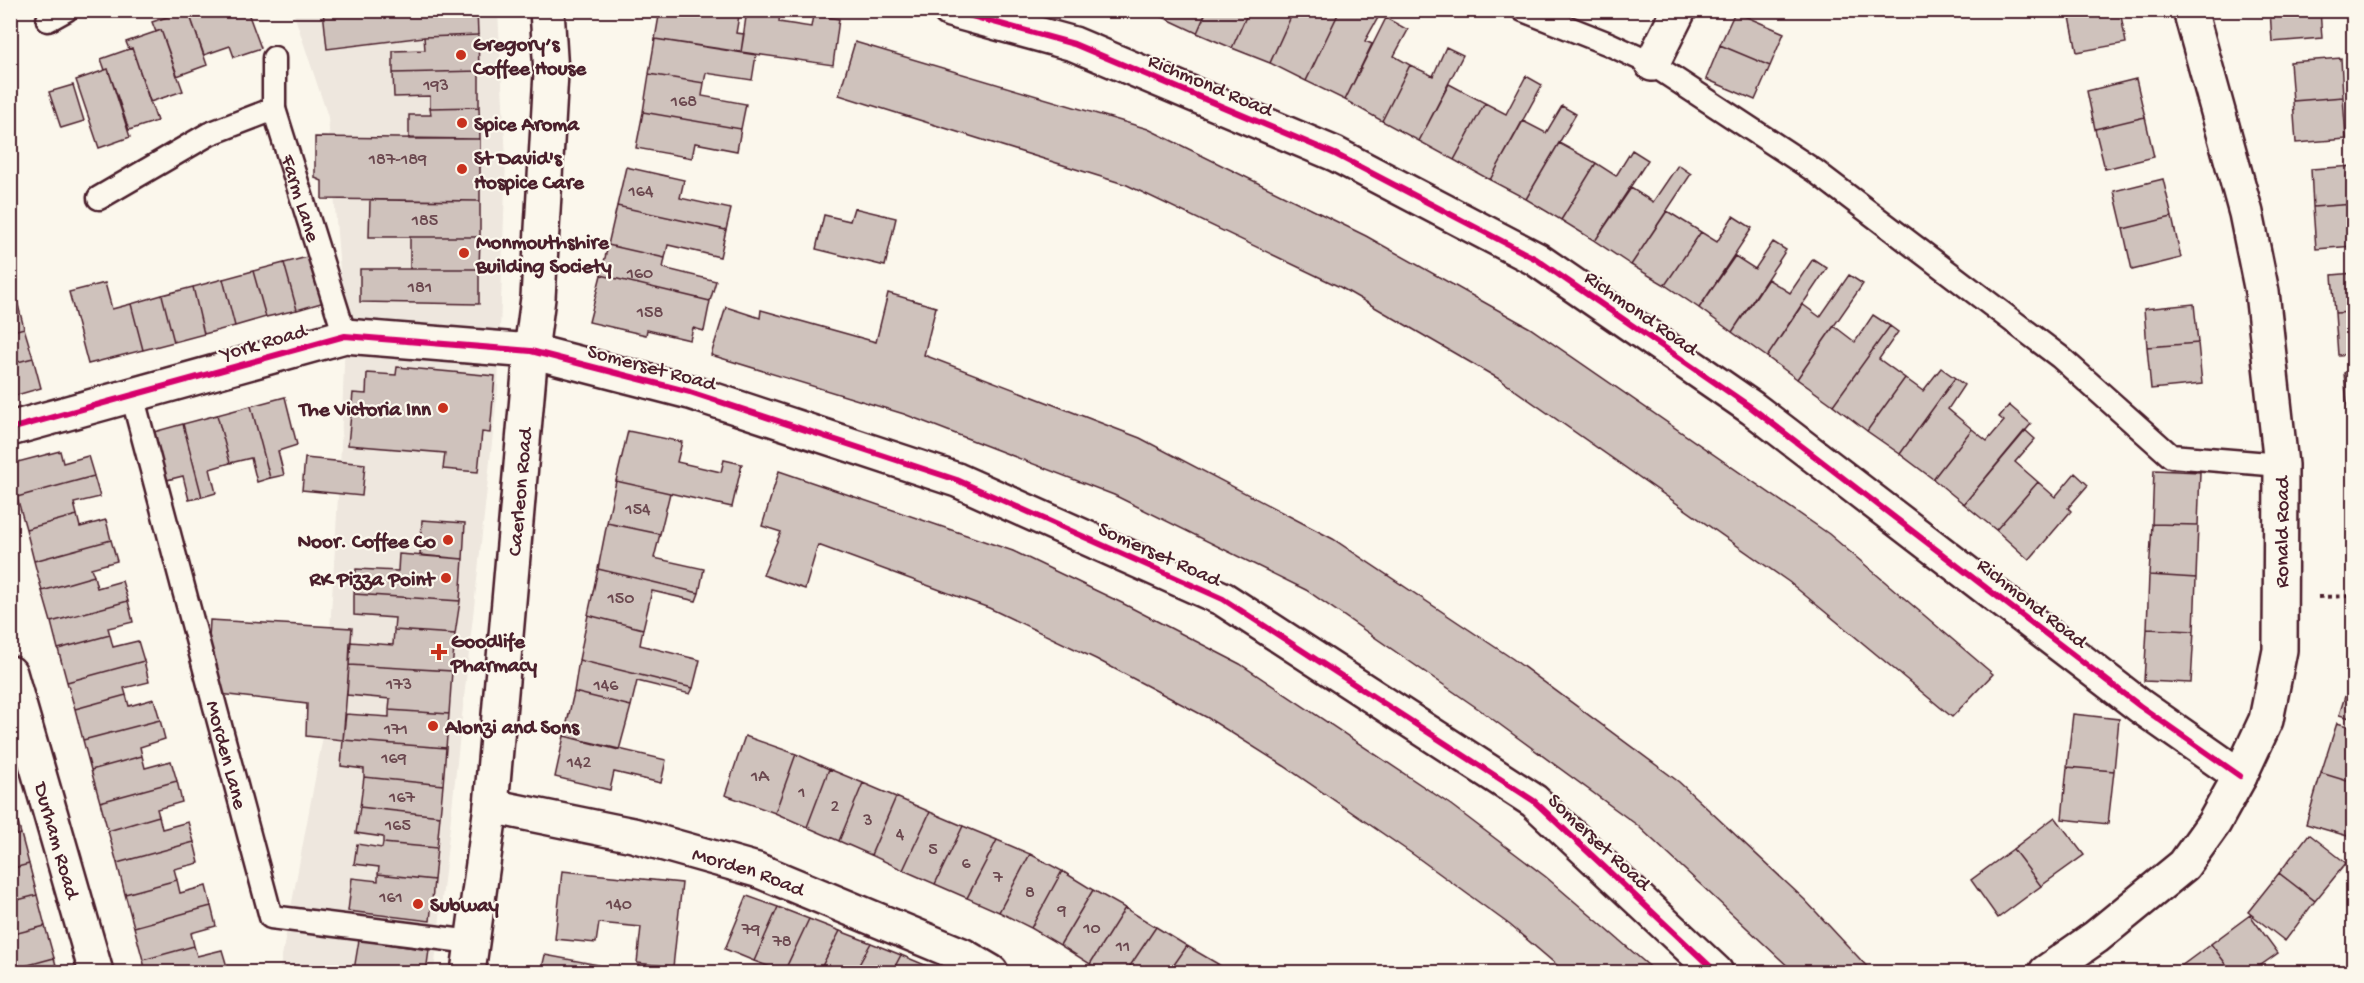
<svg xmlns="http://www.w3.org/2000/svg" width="2364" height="983" viewBox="0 0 2364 983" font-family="'Gochi Hand',sans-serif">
	<rect width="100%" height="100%" fill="#fbf7ec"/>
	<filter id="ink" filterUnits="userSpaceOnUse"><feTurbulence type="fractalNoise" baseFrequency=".0167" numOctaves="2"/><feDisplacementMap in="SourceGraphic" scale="12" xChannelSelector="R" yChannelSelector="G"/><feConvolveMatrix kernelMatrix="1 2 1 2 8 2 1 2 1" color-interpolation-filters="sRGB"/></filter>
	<g filter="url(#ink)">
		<path fill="#eee7de" d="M293,11H498L506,159L498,388L434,972H279L324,731L341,447L345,336L328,117Z"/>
		<path fill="#cfc2bc" stroke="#4a1f2b" stroke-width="1.5" d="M188,10L207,65L177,76L161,30L156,32L152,22Z
			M188,10H247L261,48L234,57L230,46L204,55Z
			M477,10L478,35L424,37L327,49L323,11Z
			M660,10H740L736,33L744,34L741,52L655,39Z
			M747,10H780L779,22L811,27L813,15L839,19L833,65L741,52Z
			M1144,10H1167L1165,18Z
			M1167,10H1207L1197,33L1165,18Z
			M1207,10H1249L1232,48L1197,33Z
			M1249,10H1294L1270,63L1232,48Z
			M1294,10H1340L1306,81L1270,63Z
			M1340,10H1372L1380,14L1365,41L1372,44L1345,100L1306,81Z
			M2076,10H2120L2126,43L2077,52L2069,12Z
			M2270,10H2320L2322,38L2272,42Z
			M1735,12L1784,33L1770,66L1720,45Z
			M1386,18L1408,30L1394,56L1410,65L1382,121L1345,100Z
			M161,30L183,91L150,102L132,48L129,49L126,42Z
			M478,35L479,71L393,73V51L425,50L424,37Z
			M655,39L756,55L752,80L706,73L704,83L649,74Z
			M855,42L1148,129L1366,236L1530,328L1829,534L1993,674L1952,717L1789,582L1499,379L1340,287L1127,185L839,95Z
			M1720,45L1770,66L1755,100L1706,79Z
			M1446,47L1463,55L1419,141L1382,121L1410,65L1433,76Z
			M132,48L157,121L129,130L108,69L105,70L101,59Z
			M2341,58L2343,97L2293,101L2290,62Z
			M108,69L130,137L99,148L76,80Z
			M479,71V107L430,108V96L394,97L393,73Z
			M649,74L704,83L702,96L746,104L741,129L643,112Z
			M1526,76L1542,85L1490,180L1454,160L1485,103L1506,114Z
			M2136,79L2145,117L2095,129L2087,91Z
			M1449,84L1485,103L1454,160L1419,141Z
			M73,85L84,121L61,128L49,92Z
			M2343,97L2346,139L2296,143L2293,101Z
			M1562,106L1576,114L1526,199L1490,180L1523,121L1546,133Z
			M479,107L480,139H409V115H431L430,108Z
			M643,112L741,129L737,151L695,143L692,158L636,148Z
			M2145,117L2154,157L2105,169L2095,129Z
			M315,137L480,139V201L322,199V181L315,178Z
			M1559,143L1596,163L1561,220L1526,199Z
			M1632,150L1648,160L1595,241L1561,220L1596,163L1616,176Z
			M1678,165L1691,174L1631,265L1595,241L1631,188L1653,202Z
			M2354,166V204L2313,207L2311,169Z
			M626,167L684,180L680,198L731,209L726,230L617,206Z
			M2163,179L2172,217L2123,229L2114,191Z
			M370,200L480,201V237H369Z
			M2354,204V246L2316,249L2313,207Z
			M617,206L726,230L720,257L668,245L665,258L608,245Z
			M854,208L896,218L885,266L816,249L824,215L850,221Z
			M1667,211L1701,232L1665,285L1631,265Z
			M1733,216L1752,228L1699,308L1665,285L1701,232L1717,242Z
			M2172,217L2181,258L2132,270L2123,229Z
			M410,237H480L479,269H410Z
			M1773,242L1786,250L1732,332L1699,308L1735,256L1755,269Z
			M608,245L665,258L663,268L716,281L710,301L601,275Z
			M315,255L328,301L297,310L284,263Z
			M1813,259L1827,268L1767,357L1732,332L1768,279L1790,293Z
			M284,263L297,310L266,317L253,271Z
			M360,269H479V304L360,302Z
			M253,271L266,317L235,326L223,279Z
			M2354,273V312L2335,313L2332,275Z
			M601,275L710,301L704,331L693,328L690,340L647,330L646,335L589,322Z
			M1849,275L1863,284L1797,379L1767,357L1802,304L1820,317Z
			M223,279L235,326L204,334L193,287Z
			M105,283L112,309L131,304L143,350L88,364L69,292Z
			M193,287L204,334L174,342L162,295Z
			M888,293L936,307L924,355L1140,438L1333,539L1513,659L1679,782L1805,900L1872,972H1794L1637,825L1480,710L1306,590L1114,495L904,414L711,355L726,307L760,318L761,310L876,342Z
			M162,295L174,342L143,350L131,304Z
			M16,297L24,328L10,332V299Z
			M2194,304L2198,343L2147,347L2144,309Z
			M2354,312V354L2338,355L2335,313Z
			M1873,315L1890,326L1833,405L1797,379L1834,326L1855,342Z
			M1890,326L1898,332L1879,359L1905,378L1867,431L1833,405Z
			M24,328L33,358L10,364V332Z
			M2198,343L2202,384L2151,389L2147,347Z
			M33,358L41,388L10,397V364Z
			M397,367L495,376L490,433L482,432L478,472L443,469L445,453L348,445L353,393L366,394L367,373L396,375Z
			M1941,368L1955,378L1900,454L1867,431L1905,378L1923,391Z
			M2354,372V424L2349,425L2344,373Z
			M1955,378L1964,385L1948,409L1972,429L1933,479L1900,454Z
			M285,397L297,445L278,451L284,475L270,478L251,406Z
			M2009,405L2031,424L1964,504L1933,479L1972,429L1987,441L2004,421L1999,417Z
			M251,406L270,478L257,482L251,458L230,463L217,415Z
			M217,415L230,463L210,469L216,493L202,497L183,424Z
			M183,424L202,497L189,500L183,476L163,481L150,433Z
			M2354,424V475L2349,425Z
			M2025,430L2035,439L2015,462L2038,482L1996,530L1964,504Z
			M628,431L682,442L677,462L721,472L724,460L742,464L732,507L616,481Z
			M60,451L63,463L88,456L94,476L17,497L10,464Z
			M305,458L365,464L362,496L302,490Z
			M2154,470L2200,472L2198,525L2152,524Z
			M779,471L1013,551L1122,603L1240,664L1451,805L1546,877L1656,972H1565L1510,925L1414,855L1284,766L1208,718L1096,659L989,608L818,545L805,589L763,575L781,532L762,526Z
			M2075,473L2088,485L2068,508L2071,511L2029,560L1996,530L2038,482L2055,497Z
			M94,476L100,497L74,503L77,515L26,529L17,497Z
			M616,481L670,493L660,534L607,523Z
			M77,515L80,527L106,520L111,540L34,561L26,529Z
			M422,520L465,523L463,559L420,555Z
			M607,523L660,534L654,558L704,569L699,593L598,569Z
			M2152,524L2198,525L2196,578L2149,575Z
			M111,540L117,561L91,568L94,576L42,591L34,561Z
			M399,554L463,559L460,601L354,594L356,569L398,571Z
			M598,569L699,593L696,601L652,591L643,629L588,615Z
			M2149,575L2196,578L2194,631L2147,629Z
			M94,576L97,588L122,581L128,601L51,622L42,591Z
			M354,594L460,601L455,634L394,630L395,618L354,615Z
			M128,601L133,622L108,628L110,635L58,649L51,622Z
			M588,615L643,629L640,645L700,660L693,688L579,660Z
			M210,620L352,628L343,740L306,736L307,704L220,694L208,658Z
			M2147,629L2194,631L2191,683L2144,681Z
			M394,630L455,634L452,671L349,665L350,642L393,645Z
			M110,635L113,647L138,641L144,661L67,682L58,649Z
			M579,660L693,688L690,694L637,681L631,706L574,692Z
			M144,661L149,682L124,688L126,695L75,709L67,682Z
			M349,665L452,671L449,714L389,710L390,699L347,695Z
			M2354,668V719L2339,715Z
			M574,692L631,706L619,750L564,736Z
			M126,695L129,706L154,699L160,720L83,740L75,709Z
			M389,710L449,714L446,748L343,740L346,714L389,717Z
			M2073,714L2119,719L2114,771L2067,767Z
			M160,720L165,739L140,747L142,756L91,770L83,740Z
			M2337,723L2354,728V783L2321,773Z
			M564,736L666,760L661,783L614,772L610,790L555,777Z
			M745,736L796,754L775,813L725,795Z
			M343,740L446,748L443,785L364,777V769L341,766Z
			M796,754L829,769L807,827L775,813Z
			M142,756L145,768L171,761L177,781L100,802L91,770Z
			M2067,767L2114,771L2108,824L2062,819Z
			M829,769L863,783L839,841L807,827Z
			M2321,773L2354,783V828L2351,837L2306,824Z
			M364,777L443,785L440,816L360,807Z
			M177,781L182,802L157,809L159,816L108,831L100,802Z
			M863,783L896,797L871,855L839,841Z
			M896,797L930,812L903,870L871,855Z
			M13,804L21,834L10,837V805Z
			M360,807L440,816L437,848L383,843V837L356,833Z
			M930,812L963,826L935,884L903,870Z
			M159,816L162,829L188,822L194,842L117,863L108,831Z
			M2055,817L2084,855L2041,886L2013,849Z
			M963,826L997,840L967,898L935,884Z
			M21,834L29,864L10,869V837Z
			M2309,834L2346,863L2315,901L2279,873Z
			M997,840L1030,854L999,912L967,898Z
			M194,842L199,863L174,869L177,880L125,894L117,863Z
			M383,843L437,848L434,880L378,874L379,867L354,864L357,844L382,848Z
			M2013,849L2041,886L1998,918L1971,880Z
			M1030,854L1062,871L1031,928L999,912Z
			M29,864L37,895L10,902V869Z
			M562,871L682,883L673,967L637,963L641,927L599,923L596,943L555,939Z
			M1062,871L1093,890L1060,945L1031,928Z
			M2279,873L2315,901L2285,941L2248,912Z
			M378,874L434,880L430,921L348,911L352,878L378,881Z
			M177,880L180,893L206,886L211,906L134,927L125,894Z
			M1093,890L1125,908L1090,964L1060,945Z
			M37,895L45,926L10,935V902Z
			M747,896L778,907L754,961L725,949Z
			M211,906L216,926L191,933L194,946L143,960L134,927Z
			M778,907L809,919L784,972L754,961Z
			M1125,908L1156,927L1126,972H1105L1090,964Z
			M2250,915L2278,953L2251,972H2232L2211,944Z
			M809,919L840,931L819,972H784Z
			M45,926L54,958L10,970V935Z
			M1156,927L1187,946L1169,972H1126Z
			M840,931L871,943L855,972H819Z
			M359,940L429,950L426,972H370L354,970Z
			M871,943L901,955L892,972H855Z
			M2211,944L2232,972H2173Z
			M194,946L197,956L222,950L228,970L218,972H146L143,960Z
			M1187,946L1218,964L1212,972H1169Z
			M545,955L599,965L598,972H541Z
			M901,955L932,968L929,972H892Z
			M54,958L58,972H10V970Z
			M1218,964L1230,972H1212Z"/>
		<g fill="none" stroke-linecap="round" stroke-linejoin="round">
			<g stroke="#4a1f2b" stroke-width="27">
				<g id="lane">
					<path d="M1523,10L1609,44L1652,64L1815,171L2060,357L2171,456L2281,465"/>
					<path d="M48,20L66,10"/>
					<path id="s1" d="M274,58V109L345,336"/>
					<path d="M99,198L209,134L274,109"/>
					<path id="s2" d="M132,395L271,917L472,942"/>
				</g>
			</g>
			<g stroke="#4a1f2b" stroke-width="38">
				<g id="street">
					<path d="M950,10L1074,44L1335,154L1536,259L1752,408L2140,706L2240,776"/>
					<path d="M1652,64L1679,10"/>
					<path d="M10,429L345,336L531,351L690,392L957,480L1223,599L1534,801L1716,972"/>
					<path id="s3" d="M10,673L96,972"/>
					<path id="s4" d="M491,806L633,835L757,870L962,955L991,972"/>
					<path id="s5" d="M2046,972L2096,937L2184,865L2214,823L2240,776L2266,720L2280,650L2281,465L2262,292L2246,213L2190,10"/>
				</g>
			</g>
			<g stroke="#4a1f2b" stroke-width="38">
				<g id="secondary">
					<path id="s6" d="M468,972L491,806L531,351L538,298L551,73L547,10"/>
				</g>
			</g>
			<path stroke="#4a1f2b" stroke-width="4" stroke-dasharray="4.5 4.5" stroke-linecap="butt" d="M2318,597L2354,596"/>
			<use href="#lane" stroke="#fbf7ec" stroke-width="22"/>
			<use href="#street" stroke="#fbf7ec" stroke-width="33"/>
			<use href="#secondary" stroke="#fbf7ec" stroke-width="33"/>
			<g stroke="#fbf7ec" stroke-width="10">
				<path id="cycleway" d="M950,10L1074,44L1335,154L1536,259L1752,408L2140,706L2240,776
					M10,429L345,336L531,351L690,392L957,480L1223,599L1534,801L1716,972"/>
			</g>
			<use href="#cycleway" stroke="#d6006c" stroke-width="6"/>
		</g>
	</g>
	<g fill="#c8321e" stroke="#fbf7ec" stroke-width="2">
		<circle cx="461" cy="55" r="6"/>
		<circle cx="462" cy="123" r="6"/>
		<circle cx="462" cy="169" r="6"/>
		<circle cx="464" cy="253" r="6"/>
		<circle cx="443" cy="408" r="6"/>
		<circle cx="448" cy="540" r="6"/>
		<circle cx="446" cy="578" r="6"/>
		<path d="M436 643h6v6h6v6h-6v6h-6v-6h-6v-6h6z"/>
		<circle cx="433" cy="726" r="6"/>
		<circle cx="418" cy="904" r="6"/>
	</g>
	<g text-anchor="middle" stroke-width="4.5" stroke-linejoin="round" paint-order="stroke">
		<g font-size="18" fill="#6b484f">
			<text x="436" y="90">193</text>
			<text x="684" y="106">168</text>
			<text x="398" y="164">187-189</text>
			<text x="641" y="196">164</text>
			<text x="425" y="225">185</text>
			<text x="640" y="278">160</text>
			<text x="420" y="292">181</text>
			<text x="650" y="317">158</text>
			<text x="638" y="514">154</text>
			<text x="621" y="603">150</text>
			<text x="399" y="689">173</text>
			<text x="606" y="690">146</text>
			<text x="396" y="734">171</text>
			<text x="394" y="763">169</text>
			<text x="579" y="767">142</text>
			<text x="760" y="781">1A</text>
			<text x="802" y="797">1</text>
			<text x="402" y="802">167</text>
			<text x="835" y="811">2</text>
			<text x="868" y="825">3</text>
			<text x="398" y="830">165</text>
			<text x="900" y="839">4</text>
			<text x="933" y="854">5</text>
			<text x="966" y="868">6</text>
			<text x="998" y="882">7</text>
			<text x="1030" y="897">8</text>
			<text x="391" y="902">161</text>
			<text x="619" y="909">140</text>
			<text x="1062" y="915">9</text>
			<text x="1092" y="933">10</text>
			<text x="751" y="934">79</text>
			<text x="782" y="946">78</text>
			<text x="1123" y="951">11</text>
		</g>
		<g font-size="21" font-weight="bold" fill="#4a1f2b" stroke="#fbf7ec" text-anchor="start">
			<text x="473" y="50">Gregory’s<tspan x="473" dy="24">Coffee House</tspan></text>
			<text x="474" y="130">Spice Aroma</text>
			<text x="474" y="164">St David's<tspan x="474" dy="24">Hospice Care</tspan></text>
			<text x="476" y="248">Monmouthshire<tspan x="476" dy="24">Building Society</tspan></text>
			<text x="431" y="415" text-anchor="end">The Victoria Inn</text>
			<text x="436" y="547" text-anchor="end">Noor. Coffee Co</text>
			<text x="434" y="585" text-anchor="end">RK Pizza Point</text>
			<text x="451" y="647">Goodlife<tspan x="451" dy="24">Pharmacy</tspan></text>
			<text x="445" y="733">Alonzi and Sons</text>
			<text x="430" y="911">Subway</text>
		</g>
		<g font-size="21" fill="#4a1f2b" stroke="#fbf7ec">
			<text transform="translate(1211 84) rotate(23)" y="7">Richmond Road</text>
			<text dy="7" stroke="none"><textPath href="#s1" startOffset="144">Farm Lane</textPath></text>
			<text transform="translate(1642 312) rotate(35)" y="7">Richmond Road</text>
			<text transform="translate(263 341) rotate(-16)" y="7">York Road</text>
			<text transform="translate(652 366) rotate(15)" y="7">Somerset Road</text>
			<text dy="7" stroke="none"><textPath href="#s6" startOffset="483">Caerleon Road</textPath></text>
			<text dy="7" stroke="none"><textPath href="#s5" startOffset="531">Ronald Road</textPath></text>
			<text transform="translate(1160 553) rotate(24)" y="7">Somerset Road</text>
			<text transform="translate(2033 602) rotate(38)" y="7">Richmond Road</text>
			<text dy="7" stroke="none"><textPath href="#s2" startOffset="372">Morden Lane</textPath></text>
			<text dy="7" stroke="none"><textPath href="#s3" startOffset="174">Durham Road</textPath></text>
			<text transform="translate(1600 841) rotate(43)" y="7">Somerset Road</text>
			<text dy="7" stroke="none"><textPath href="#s4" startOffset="266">Morden Road</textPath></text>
		</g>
	</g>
	<rect width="2364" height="983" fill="none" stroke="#fbf7ec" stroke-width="36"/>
	<rect x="18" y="18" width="2328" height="947" fill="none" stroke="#4a1f2b" stroke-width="2" filter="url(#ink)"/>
</svg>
